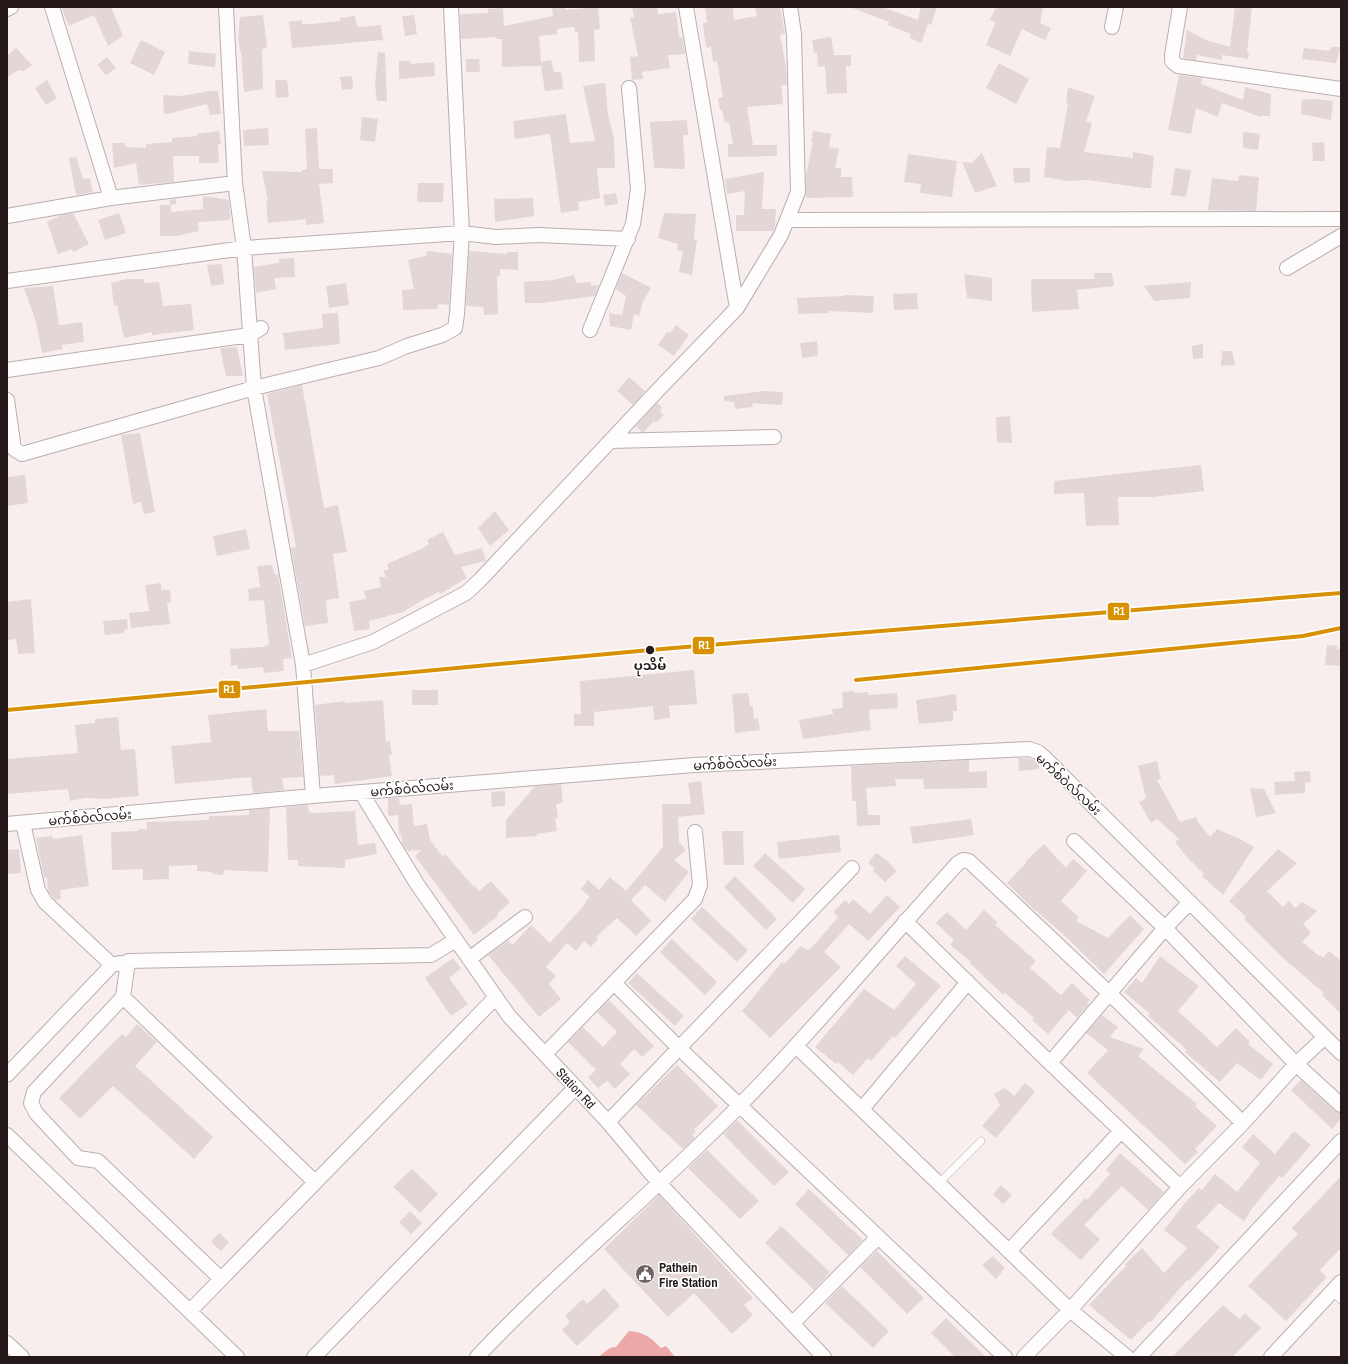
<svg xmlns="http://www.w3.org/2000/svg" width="1348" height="1364" viewBox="0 0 1348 1364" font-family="'Archivo Narrow','Noto Sans Myanmar',sans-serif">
	<rect width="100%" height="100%" fill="#f9eeee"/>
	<path fill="#eca8a6" d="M629,1331C644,1332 650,1337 661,1348L666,1346L675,1357H598L610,1348L616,1347Z"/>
	<path fill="#e2d7d6" d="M61,7H111L123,36L108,46L94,15L69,26Z
		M552,7H565V10L598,7L600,29L594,30L595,61L579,62L578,32H575L574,27L557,29V34L539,36L541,62L551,60L554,72H561L563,89L545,91L541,66L502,67V39H496V37L461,39L460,14L488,13V9L503,8L504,26L553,16Z
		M632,7H657L658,14L676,12L679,37H682L684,47L685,54L668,55L670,68L642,72L643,79L632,80L630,57L638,56L630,18L634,17Z
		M705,7H733L734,20L757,16L755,7H780L785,34L780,35L786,67L787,85H781L783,104L747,107L753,145H777V156L728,157V144H733L729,122L725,123L722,110H720L718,98L723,97L717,61L713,62L711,47L707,48L705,40L703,23H707Z
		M850,7H882L918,20L921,7H937L931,25L928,24L921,43L910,38L911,34L888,25L889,22Z
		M996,7H1043L1040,23L1051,28L1045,40L1022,29L1010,56L986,45L996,22L990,20Z
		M1235,7H1252L1247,52L1249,53L1248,59L1222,55V60L1197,55L1196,60L1183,58L1187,30L1206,40L1230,47Z
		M263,15L267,48L262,49L263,89L244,92L241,51H240L238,38L240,17Z
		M414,15L417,34L405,36L402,16Z
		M355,16L357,27L381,25L383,40L292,48L289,22L302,20V24H312L340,21V18Z
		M831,37L834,55H851V66H846L847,93L827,94L825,66L818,67L817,53H814L812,40Z
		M141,40L165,52L154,75L130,63Z
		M1331,47H1341L1336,63L1302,59L1304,48L1329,51Z
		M16,48L32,65L24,71L19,70L7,77V56Z
		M189,51L216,54L215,67L188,64Z
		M378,52L385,53L387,101H377L375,85Z
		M107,57L116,68L106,75L97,65Z
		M466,59H479L480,72H466Z
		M399,61H410V64L434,62L435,76L399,79Z
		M999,63L1029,79L1016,104L986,88Z
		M1179,75L1202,78L1201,84L1243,100L1245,87L1271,94L1270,116H1261V117L1222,103L1218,117L1196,108L1191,134L1168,130Z
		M352,76L353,89L342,90L340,77Z
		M47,80L57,98L46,105L35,88Z
		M275,80H287L289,97L276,98Z
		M605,83L608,114L614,139L615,168H597L600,198L578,202L579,210L561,213L550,134L515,139L513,121L566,114L570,143L595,141L583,86Z
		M1068,87L1095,96L1086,121L1092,123L1084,152L1133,158V152L1154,156L1151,188H1144L1089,180L1068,181L1044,177L1047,147L1060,148L1068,104L1066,103Z
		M206,91H218L221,114L210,115L207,104L174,112V113L164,114L163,95L180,96L206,92Z
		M1315,99L1333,101L1331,120L1301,114L1302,100Z
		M362,117L378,119L375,142L360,140Z
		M687,120L688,135H683L685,169L654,168L650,122Z
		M268,128L269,145L244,146L243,130Z
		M317,128L319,169H333V183L319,184L324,223L306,225V219L268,223L266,201H268L262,171L302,172V170L307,169L305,129Z
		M219,131L221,144H218L219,163H199V156H173L174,182L139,185L136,163L114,168L112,143H125L126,147L146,148V144L172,142V138L198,136L197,134Z
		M813,131L831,134L829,147L839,149L835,168H841V177H852L853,197L806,198V175L813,142H811Z
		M1243,132L1260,134L1258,150L1243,148Z
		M1324,142L1325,161H1313L1312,143Z
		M982,153L997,186L975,193L962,162L971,163Z
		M908,154L957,161L952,197L920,193L921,184L904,182Z
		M76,157L83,179L90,178L93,192L76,195L69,158Z
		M1013,168H1030V182L1014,183Z
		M1175,168L1191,170L1186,197L1171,195Z
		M764,172L762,209H776L775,226L773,231H736V215H744L745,191L727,194L725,179Z
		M1239,175L1259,177L1256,211L1208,210L1212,178L1238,181Z
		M418,183H444L443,202H417Z
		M616,193L618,204L605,206L603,195Z
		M203,196L229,200L230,220L198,222L199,231L177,236H160V205H171V212L203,209Z
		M533,198L534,216L495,222L494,199Z
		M176,199V204L171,205L169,200Z
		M73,213L89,244L73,252L72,249L58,254L47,222L61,215Z
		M119,213L126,233L105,240L98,220Z
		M664,213L696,214L694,240H697L692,275L679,272L683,251H677L678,244L658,238Z
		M427,251L452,254L449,305L439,304L436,309L403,310L402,290L414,289L408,260L426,256Z
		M469,251L507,254V252H518V270L500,269V276H497L498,314L484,315L483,307L466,306Z
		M294,258L295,277L274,278L276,289L256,293L254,267L279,263V259Z
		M222,264L224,284L211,286L207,265Z
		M622,273L651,288L643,301L639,316L634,314L631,330L610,326L609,313L622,315L626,296L616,289Z
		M1094,273H1112L1114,286L1077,290L1079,309L1032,312L1031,279H1095Z
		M964,274L992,278V301L967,298Z
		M574,275L576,283L591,282V286L599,285L595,296L543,303H525L524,282L553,280Z
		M126,279H144V283L159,282L163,306L191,304L194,330L152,335V332L124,338L117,305L114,306L111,283Z
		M1191,282L1190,298L1154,301L1144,286Z
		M346,283L349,305L329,308L326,286Z
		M53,286L59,325L82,322L84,342L62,345L63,349L42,353L36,322L24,288Z
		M917,293L918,309L894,310L893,294Z
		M844,295L874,296L873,313L829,311V313L798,314L797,298L844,296Z
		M338,313L340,344L285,350L283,333L323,328L322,314Z
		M676,325L689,335L674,356L658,345L667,332L670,333Z
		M817,341L818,356L802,358L800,343Z
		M1203,344V358L1193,359L1192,346Z
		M237,347L243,376H226L220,348Z
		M1222,351H1232L1235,365L1221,366Z
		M629,377L645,391L633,405L617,391Z
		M302,385L324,508L338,505L347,552L333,554L339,598L326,600L328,623L305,626L291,548L296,547L267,394Z
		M764,391L783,392L782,405L752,403L753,407L735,409L734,402L724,401V396Z
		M657,403L662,407L660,412L664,415L656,423L654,421L644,432H642L636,426Z
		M1010,416L1012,443L997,442L996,417Z
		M140,433L155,512L144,514L141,502L133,504L121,435Z
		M1201,465L1204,491L1153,497H1118L1119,525L1086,526L1084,493L1054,494V481Z
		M25,475L28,503L7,506V477Z
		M495,511L509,530L490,546L478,528Z
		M246,529L250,549L217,556L213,536Z
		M443,532L455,555L482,548L486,561L461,567L467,578L440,594L439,592L421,601L403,612L369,621L370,629L354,631L349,602L366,599L364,591L381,587L379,577H386L383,571L389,569L387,564L421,549L429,544L427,540Z
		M272,565L275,575L278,574L292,658L283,659L284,671L264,673L263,667L238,669L237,665L231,666L230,649L263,647L269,644L264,600L249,601L248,589L260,587L257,566Z
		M161,583V590H170L171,602H167L170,624L131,628L129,613L149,611L145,585Z
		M31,599L35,653L18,654L16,639L7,640V602Z
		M127,619L128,629L124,630V633L105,635L103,621Z
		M1327,645L1337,646V649H1341V666L1325,665Z
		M694,670L697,704L669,706L670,718L654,720L653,706L594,712V726H574V714H581L580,681Z
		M412,690H438V705H412Z
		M854,691V693L868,692V695L897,693L898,708L869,710L871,730L803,739L799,720L833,714L832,709L843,708L842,692Z
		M748,693L750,706H753L754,719L758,718L760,730L735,733L732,694Z
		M956,694L957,711H953V721L919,724L916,700Z
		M383,700L386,742L390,741L392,755H389L392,776L335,784L334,775L320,776L315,705L345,701V703Z
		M266,709L268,731H299L303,777L282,778L284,790L253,793L251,777L175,784L171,746L211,742L208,715Z
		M118,717L121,750L135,749L139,796L104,799L85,798L70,801L68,789L7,794V759L78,753L75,725L95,723V719Z
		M1018,758H1028L1034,760L1039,764V769L1019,771Z
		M969,760V772L987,771V788L924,789L923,779H895L896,786L866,788L868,815H880V825L857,826L856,801H852L851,766Z
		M1157,761L1161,779L1157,780L1180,822L1196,817L1198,822L1210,837L1217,829L1238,838L1254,847L1223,895L1202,876L1204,874L1186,856L1175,842L1179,839L1157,819L1151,823L1139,802L1146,798L1138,766Z
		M1310,771L1311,782L1305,783V793L1275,795L1274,782L1295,781L1294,772Z
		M701,781L705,814L678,817L679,842L686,850L674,860L689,872L665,902L645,885L631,900L651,921L636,936L617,918L596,937L598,939L591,947L584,941L576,951L567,943L546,967L556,976L549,984L561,999L539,1017L488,955L509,940L512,945L531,925L550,943L586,903L585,902L590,897L581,889L588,880L599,890L610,877L626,891L663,847L662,804H691L688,783Z
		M561,784L563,803L556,804L558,818L555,819L557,831L537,834V836L506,838V820L535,786Z
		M1250,788L1264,789L1276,813L1256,817Z
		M505,791V806L492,807L491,792Z
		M388,798H399L400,805L412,804L414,826L427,824L430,840L442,856L445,854L473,886L474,885L479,891L491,881L510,902L497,914L498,916L474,935L415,856L421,850L407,851L402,843L401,834H399L398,815L388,816Z
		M308,805L309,812L312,813L355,811L358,845L375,843L377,854L345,860V868L298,866V860H288L286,807Z
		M270,808L268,872L224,870L223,875L212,874V872L197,871V865L169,866V879L143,880V869L112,870L111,832L139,831L138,829H147V822L209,820V816L249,815V810Z
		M971,819L974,835L913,844L910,827Z
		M722,831H743L744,865H724Z
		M82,835L89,886L60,890L61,899L55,900L48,891L47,877L44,878L36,838L52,836L53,839Z
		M839,835L841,852L779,859L777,842Z
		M1044,844L1066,868L1073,859L1087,871L1061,901L1079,917L1076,921L1108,938L1130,915L1144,929L1104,974L1063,934L1029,905L1007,883L1026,863L1025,862Z
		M19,849L21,873L7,874V850Z
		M1278,849L1297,863L1267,891L1283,907L1289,901L1295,908L1302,902L1317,911L1303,924L1311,933L1302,942L1319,956L1320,955L1323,958L1329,951L1341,961V1014L1322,995L1324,993L1284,959L1244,919L1246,917L1229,901Z
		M765,853L805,889L793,903L753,866Z
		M876,853L885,859L897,871L885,882L873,871L875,868L868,863Z
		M735,876L777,919L766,930L724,887Z
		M887,895L900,907L868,941L849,924L824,952L841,967L770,1038L742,1011L782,962L784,964L801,946L808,950L815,944L838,917L833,912L845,900L849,904L853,899L870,914Z
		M702,907L748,950L737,962L691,919Z
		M984,910L997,922L995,925L1036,961L1030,968L1061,995L1072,983L1090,1000L1087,1003L1089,1004L1077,1018L1069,1010L1048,1034L1032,1020L1034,1018L1005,993L1003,995L970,963L971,962L950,945L954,940L936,923L947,912L966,930Z
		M672,939L717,982L705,995L660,952Z
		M905,956L941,986L895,1038L893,1036L871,1061L868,1058L853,1075L838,1062L836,1064L815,1047L864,989L894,1010L916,984L896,966Z
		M1160,956L1199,986L1178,1011L1217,1047L1236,1028L1250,1042L1248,1044L1273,1064L1261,1080L1237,1063L1220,1082L1185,1052L1187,1050L1148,1016L1150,1014L1124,992L1136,978L1142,983Z
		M453,958L461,968L449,978L468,1004L451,1016L425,978Z
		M637,973L684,1016L675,1026L628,983Z
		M609,1000L654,1046L642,1057L634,1049L620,1064L630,1074L615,1089L607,1081L598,1088L588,1077L596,1070L568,1042L583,1027L603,1047L617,1032L597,1012Z
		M1102,1015L1118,1027L1110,1037L1144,1049L1138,1056L1197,1104L1195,1106L1217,1126L1195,1149L1198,1152L1185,1164L1087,1073L1108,1050L1086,1033Z
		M137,1024L157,1042L135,1066L213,1137L194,1159L113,1086L80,1119L59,1098L122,1034L126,1037Z
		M677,1065L718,1106L694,1130L696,1132L692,1135L695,1138L683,1149L636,1105Z
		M1301,1080L1335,1111L1341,1113V1119L1332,1129L1291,1090Z
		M1025,1083L1035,1092L996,1138L982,1126L1000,1105L994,1094L1005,1088L1014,1096Z
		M737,1120L789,1172L774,1186L723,1134Z
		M1294,1131L1311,1145L1282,1178L1279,1176L1253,1207L1244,1221L1219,1203L1196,1227L1220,1247L1189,1281L1187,1280L1151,1322L1149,1321L1131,1340L1089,1305L1126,1266L1125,1264L1142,1248L1164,1273L1168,1269L1187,1248L1164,1230L1184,1204L1199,1188L1202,1190L1215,1174L1237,1192L1260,1163L1242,1147L1253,1134L1275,1154Z
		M707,1150L759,1201L740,1219L688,1168Z
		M1120,1153L1164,1192L1148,1210L1122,1186L1084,1225L1100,1239L1081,1260L1051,1234L1085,1198L1087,1200L1110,1174L1106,1170Z
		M412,1169L438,1194L420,1213L393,1187Z
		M1341,1176V1248L1320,1270L1327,1277L1286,1321L1248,1286L1298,1234L1292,1228Z
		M1001,1185L1012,1195L1003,1204L993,1194Z
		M809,1189L863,1240L848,1255L795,1204Z
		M659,1195L753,1298L744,1305L753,1315L732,1334L694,1293L668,1317L604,1249Z
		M410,1211L422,1223L411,1234L399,1222Z
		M781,1226L830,1272L814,1290L765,1243Z
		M219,1233L229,1242L221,1251L211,1242Z
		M877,1251L924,1298L907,1314L860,1267Z
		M993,1256L1005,1268L996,1279L982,1265Z
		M842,1286L889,1331L873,1348L825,1303Z
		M604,1288L620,1306L577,1346L562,1330L570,1322L565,1316L583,1299L587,1304Z
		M1223,1305L1239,1319L1245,1313L1261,1328L1232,1357H1172Z
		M946,1318L986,1357H955L931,1333Z"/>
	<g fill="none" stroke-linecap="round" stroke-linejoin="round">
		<g stroke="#b9afaf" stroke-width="8">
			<path id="lane" d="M939,1183L981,1141
				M1332,1292L1341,1300"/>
		</g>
		<g stroke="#b9afaf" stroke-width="16">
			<path id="street" d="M52,7L111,198L235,183
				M226,7L235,183L244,248L254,388L303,665L313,796
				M686,7L737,308
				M1180,7L1172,55V61L1178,66L1341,89
				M7,9L11,7
				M1112,27L1116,7
				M7,216L111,198
				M788,220L1341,219
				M1287,268L1341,236
				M7,281L244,248L462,233L496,237L538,235L628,239
				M590,330L633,224L638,189L629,88
				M7,370L250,335L261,328
				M7,400L14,449L22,454L254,388L379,358L407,346L442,335L455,328L457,314L462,233L451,7
				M610,441L774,437
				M303,665L373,642L466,593L480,580L659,389L737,308L781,235L798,192L794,34L790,7
				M361,792L417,884L509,1016L608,1122L660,1184L824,1357
				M23,823L38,890L45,902L112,965
				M7,824L313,796L694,765L1029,749L1038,752L1045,758L1341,1053
				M1074,841L1165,928L1296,1064L1341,1105
				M905,921L1050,1063L1180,1187
				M469,959L525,917
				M614,983L680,1049L1005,1357
				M123,997L128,961L431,955L456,940
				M796,1046L1070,1310L1127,1357
				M545,1054L695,899L700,885L695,832
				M1050,1063L1165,928L1190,902
				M7,1075L112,965L120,963
				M862,1109L968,982
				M608,1122L852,868
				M7,1135L237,1357
				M1009,1251L1121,1131
				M221,1279L98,1161L78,1158L36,1113L31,1103L34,1092L123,997L315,1182
				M190,1311L496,997
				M793,1323L878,1237
				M7,1343L22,1357
				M314,1357L576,1087
				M477,1357C560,1269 655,1192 740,1105C816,1028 885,943 958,863L963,860L969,861L1109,993L1243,1123
				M1024,1357L1070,1310L1180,1187L1243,1123L1296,1064L1325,1037
				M1139,1357L1341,1141
				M1271,1357L1341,1282"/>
		</g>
		<use href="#lane" stroke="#fefcfc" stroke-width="7"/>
		<use href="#street" stroke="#fefcfc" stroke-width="14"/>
		<g stroke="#fff" stroke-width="7">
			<path id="rail-1" d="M856,680L1303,636L1341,628
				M7,710L650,650L1341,593"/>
		</g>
		<use href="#rail-1" stroke="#d89104" stroke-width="4"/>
	</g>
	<defs>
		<g id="civic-disc" transform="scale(1)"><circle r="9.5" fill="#6f6464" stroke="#fff"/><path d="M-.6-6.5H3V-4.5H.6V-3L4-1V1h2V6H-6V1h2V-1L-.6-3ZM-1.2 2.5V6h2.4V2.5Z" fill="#fff"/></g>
	</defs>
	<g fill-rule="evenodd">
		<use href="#civic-disc" x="645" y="1274"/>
	</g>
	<circle fill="#251a19" stroke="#fff" stroke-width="1.5" cx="650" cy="650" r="5"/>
	<g text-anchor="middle" stroke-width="3.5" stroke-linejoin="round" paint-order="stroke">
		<g font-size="13" font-weight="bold" fill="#251a19" stroke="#fff">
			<text x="650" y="670">ပုသိမ်</text>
		</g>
		<g font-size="13" fill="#251a19" stroke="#fff">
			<text transform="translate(735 763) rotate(-3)" y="5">မက်စ်ဝဲလ်လမ်း</text>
			<text transform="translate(1069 784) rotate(43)" y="5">မက်စ်ဝဲလ်လမ်း</text>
			<text transform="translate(412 788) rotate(-5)" y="5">မက်စ်ဝဲလ်လမ်း</text>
			<text transform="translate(90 817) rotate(-5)" y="5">မက်စ်ဝဲလ်လမ်း</text>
			<text transform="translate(576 1088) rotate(47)" y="5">Station Rd</text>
		</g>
		<g font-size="13" font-weight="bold" fill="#251a19" stroke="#fff" text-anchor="start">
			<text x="659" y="1272">Pathein<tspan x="659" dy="15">Fire Station</tspan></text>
		</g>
	</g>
	<g stroke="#fff" stroke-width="1.5">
		<rect x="1107" y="602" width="23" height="19" rx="4" fill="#d89104"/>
		<rect x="692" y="636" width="23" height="19" rx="4" fill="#d89104"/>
		<rect x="218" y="680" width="23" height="19" rx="4" fill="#d89104"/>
	</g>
	<g font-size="11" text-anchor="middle" font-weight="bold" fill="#fff">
		<text x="1119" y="615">R1</text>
		<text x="704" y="649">R1</text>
		<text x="229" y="693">R1</text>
	</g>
	<rect width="1348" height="1364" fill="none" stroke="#251a19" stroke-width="16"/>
</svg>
